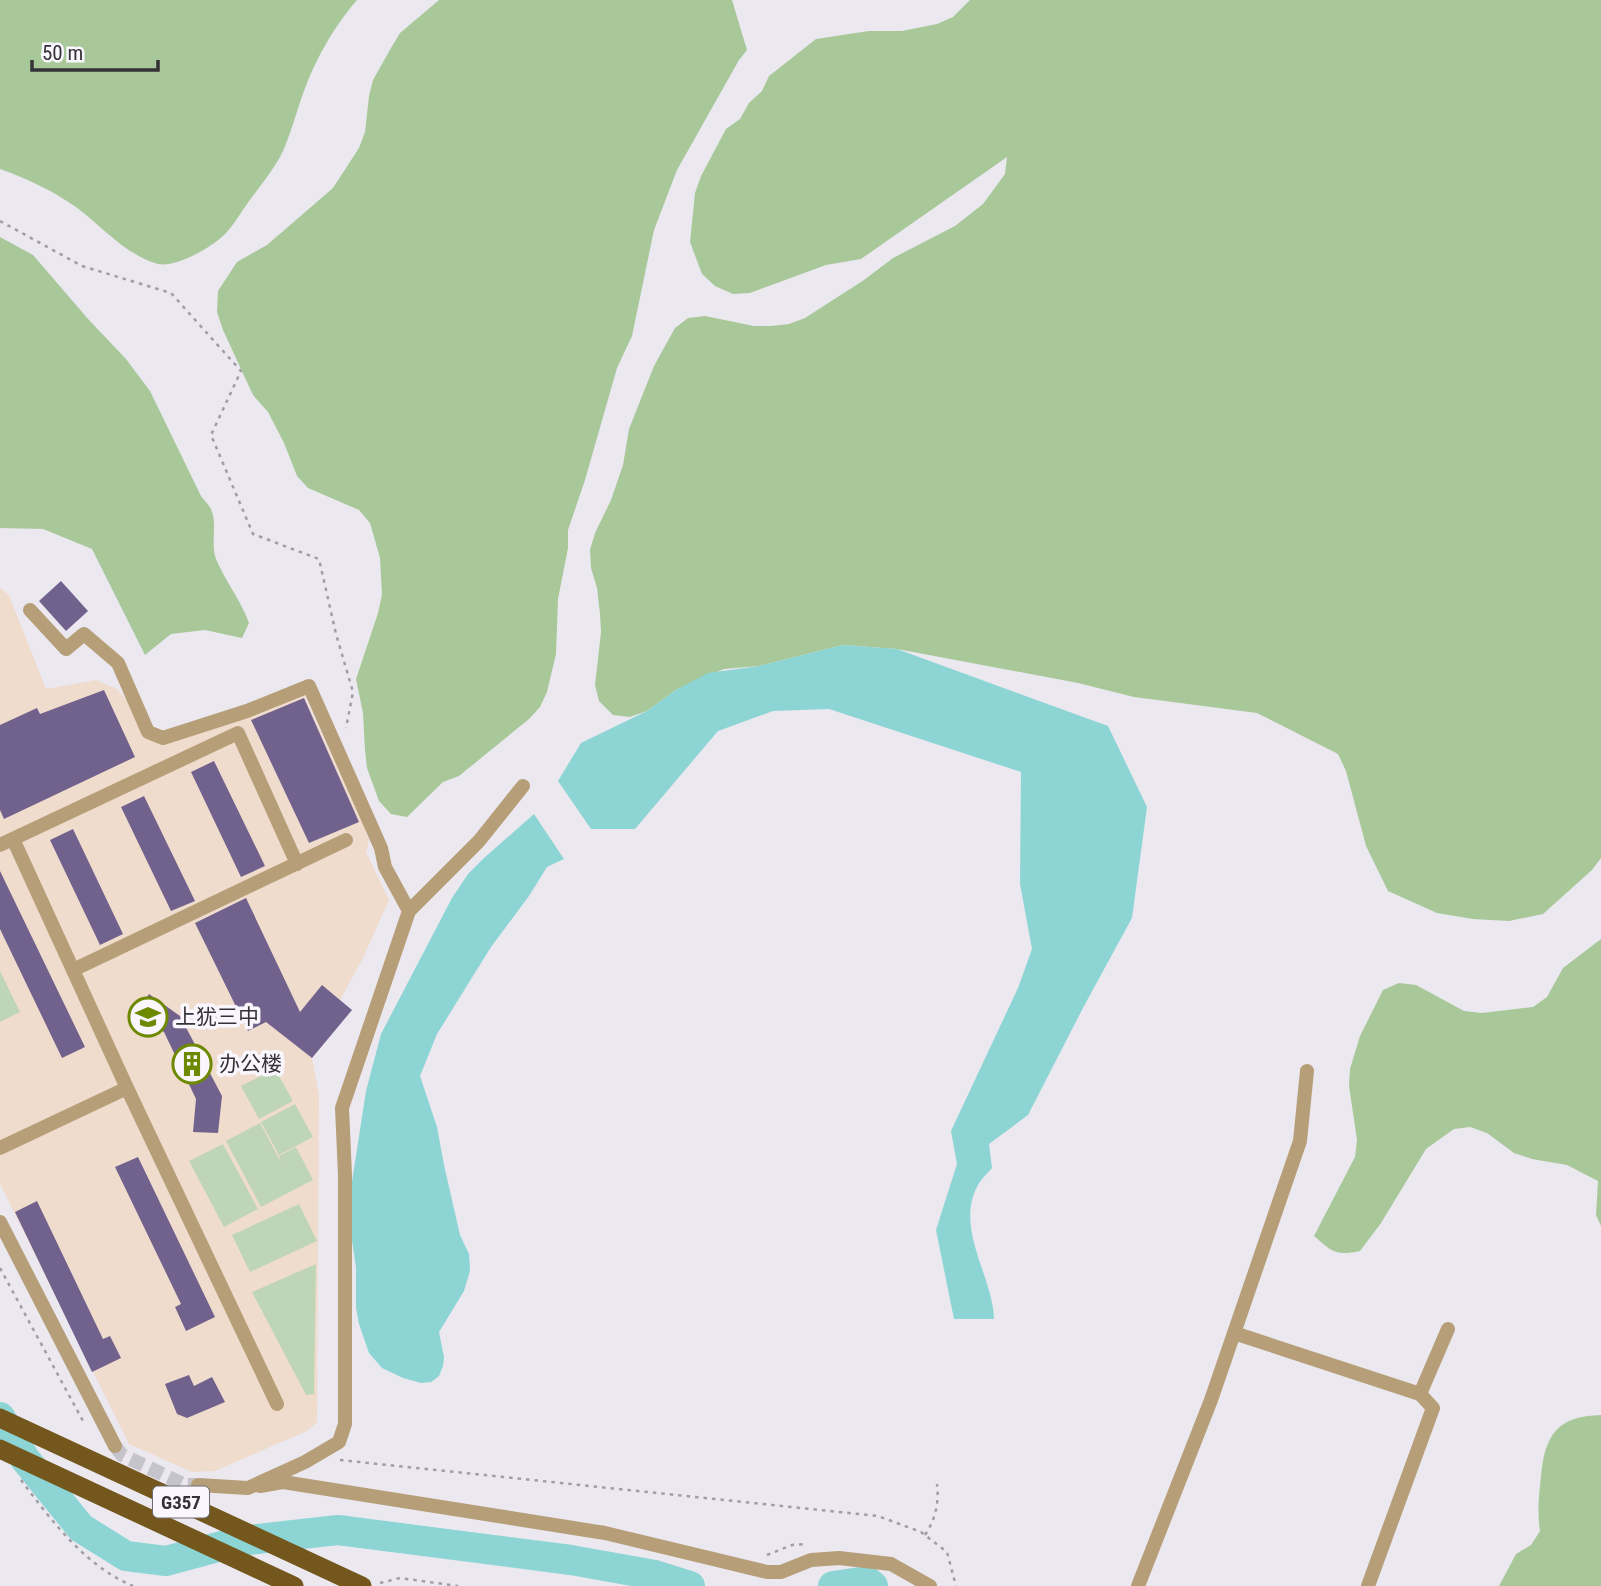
<svg xmlns="http://www.w3.org/2000/svg" width="1601" height="1586" viewBox="0 0 1601 1586" font-family="'Roboto Condensed','Noto Sans SC',sans-serif">
	<rect width="100%" height="100%" fill="#ebe8f0"/>
	<path fill="#f0dccd" d="M0,588L9,595L46,689L96,680L117,689L132,706L146,735L303,693L362,821L369,840L366,852L389,900L364,956L340,1000L322,986L312,1058L319,1095L317,1422L307,1431L215,1471L192,1472L129,1444L0,1184Z"/>
	<path fill="#bed6b5" d="M0,971L20,1012L0,1022Z
		M275,1069L293,1101L259,1119L241,1086Z
		M295,1104L313,1137L279,1155L261,1122Z
		M260,1123L281,1162L279,1156L296,1147L313,1180L261,1207L226,1141Z
		M223,1144L258,1209L224,1227L189,1161Z
		M299,1204L317,1241L250,1272L232,1235Z
		M316,1264L314,1394L306,1395L252,1292Z"/>
	<path fill="#a8c89a" d="M0,0H357C338,22 324,45 312,71C300,97 294,126 283,151C274,170 259,187 247,204C240,214 233,226 225,234C213,247 175,268 158,264C124,254 103,227 76,207C53,191 26,178 0,169Z
		M439,0H732L747,50L739,60L677,170L654,230L632,336L617,368L585,480L568,530V548L558,599L556,654L547,692L540,707L529,719L459,776L443,782L407,817L391,814L379,801L367,768L365,750L363,713L356,679L378,613L382,595L380,558L370,523L359,510L308,488L297,476L284,443L268,412L253,395L223,330L217,312L218,291L237,262L267,245L333,188L359,148L365,132L369,96L373,80L391,48L400,33Z
		M970,0H1601V858L1592,870L1543,914L1509,921L1473,919L1437,913L1388,891L1366,846L1346,771L1338,754L1257,713L1134,697L1078,683L897,649L843,645L759,666L724,669L676,690L647,711L630,717L613,715L599,701L595,685L601,632L600,614L597,588L591,568L590,550L595,533L611,500L623,465L629,429L654,366L675,328L688,318L705,316L754,326H771L789,324L805,318L864,280L893,258L955,226L983,204L1005,174L1007,157L861,259L826,265L750,293L733,294L715,286L702,274L690,242L695,193L701,176L726,129L740,119L749,103L762,91L769,76L816,39L869,31H902L937,24L953,17Z
		M0,237L33,255L89,320L126,359L150,391L201,496C204,500 209,505 211,509C218,525 210,542 216,559C225,581 241,600 249,623L242,638L205,630L171,634L145,655L92,549L43,529L0,528Z
		M1601,939V1226L1596,1215L1598,1181L1567,1165L1532,1159L1514,1153L1487,1133L1470,1127L1454,1129L1426,1149L1381,1223L1360,1251C1336,1256 1332,1252 1314,1236L1355,1157L1357,1140L1349,1086L1350,1069L1360,1036L1383,990L1399,983L1416,985L1464,1011L1482,1013L1533,1007L1547,997L1563,968Z
		M1601,1415V1586H1499L1516,1554L1531,1545L1540,1531C1537,1512 1539,1495 1541,1476C1545,1435 1557,1416 1601,1415Z"/>
	<path fill="#8dd5d4" d="M843,645L897,649L1108,726L1147,807L1132,918L1084,1006L1028,1115L989,1144L992,1168C988,1173 981,1179 978,1185C954,1228 993,1276 994,1319H954L936,1230L957,1164L951,1131L1018,988L1032,949L1020,884L1021,772L829,709L773,711L718,731L635,829H591L558,781L581,743L647,711L676,690L708,673L759,666Z
		M534,814L564,859L547,867L529,896L491,947L437,1034L420,1076L437,1127L444,1165L460,1235L469,1254L470,1271L464,1291L439,1332L444,1357L443,1366L439,1376L431,1382L421,1383L403,1378L382,1368L369,1353L359,1324L356,1308V1267L351,1234V1188L366,1091L381,1034L452,898L468,874L484,858Z"/>
	<g fill="none" stroke-linecap="round" stroke-linejoin="round">
		<path stroke="#8dd5d4" stroke-width="30" d="M0,1417L25,1459L81,1528L126,1556L166,1561L240,1541L338,1530L571,1560L655,1575L690,1586
			M833,1586L867,1581L873,1586"/>
	</g>
	<path fill="#71618d" d="M61,581L88,611L66,631L39,601Z
		M104,690L135,757L4,819L0,810V725L37,708L40,714Z
		M304,698L359,822L309,843L251,720Z
		M214,761L265,866L241,877L191,772Z
		M144,796L195,901L171,911L121,807Z
		M73,829L123,934L100,945L50,840Z
		M0,871L85,1047L62,1058L0,929Z
		M246,898L300,1012L322,985L352,1010L312,1058L266,1022L248,1031L195,923Z
		M149,994L180,1016L222,1096L218,1133L193,1132L196,1099L164,1032L136,1015Z
		M138,1157L215,1317L186,1331L175,1307L181,1304L115,1167Z
		M37,1201L103,1339L110,1336L121,1358L92,1372L15,1212Z
		M189,1375L194,1386L212,1377L225,1402L187,1418L177,1414L165,1384Z"/>
	<g fill="none" stroke-linecap="round" stroke-linejoin="round">
		<path stroke="#c6c4cb" stroke-width="14" stroke-dasharray="14 7" stroke-linecap="butt" d="M115,1446L122,1455L185,1485H198"/>
		<path stroke="#a09da4" stroke-width="2.5" stroke-dasharray="3.5 5" stroke-linecap="butt" d="M0,221L82,266L171,293L241,371L211,435L253,534L319,559L336,634L353,692L346,728
			M0,1268L83,1421
			M340,1460L878,1516L921,1532L947,1552L956,1586
			M21,1480C51,1520 85,1566 133,1586
			M925,1535C936,1518 939,1503 937,1484
			M767,1555L792,1545L807,1544
			M380,1583L400,1578L458,1586"/>
		<path stroke="#b69f78" stroke-width="14" d="M30,610L66,649L84,634L118,663L148,732L163,738L247,711L309,686L381,848L385,867L409,911L342,1108L345,1175V1424L339,1442L305,1462L248,1488L198,1485
			M13,839L127,1088L277,1404
			M0,845L238,733L297,864
			M409,911L479,841L523,786
			M73,970L346,840
			M0,1148L127,1088
			M0,1222L115,1446
			M1234,1333L1420,1394
			M260,1486L283,1482L605,1533L767,1572H781L811,1560L839,1558L891,1564L930,1586
			M1138,1586L1211,1400L1300,1141L1307,1071
			M1368,1586L1433,1408L1420,1394L1448,1329"/>
		<path stroke="#74571c" stroke-width="19" d="M0,1418L362,1586
			M0,1449L294,1586"/>
	</g>
	<defs>
		<g id="school-ring" transform="scale(2.0125)"><circle r="9.5" fill="#f9f6fe" stroke="#6d8900" stroke-width="1.5"/><path d="M0-5L7-2L0 1L-7-2ZM-4 1L0 2.5L4 1V4Q0 6-4 4Z" fill="#6d8900"/></g>
		<g id="building-ring" transform="scale(2.0125)"><circle r="9.5" fill="#f9f6fe" stroke="#6d8900" stroke-width="1.5"/><path d="M-4-6H4V6H1V3H-1V6H-4ZM-2.5-4.3h1.7v1.8h-1.7ZM.8-4.3h1.7v1.8H.8ZM-2.5-1h1.7V.8h-1.7ZM.8-1h1.7V.8H.8Z" fill="#6d8900"/></g>
	</defs>
	<g fill-rule="evenodd">
		<use href="#school-ring" x="148" y="1017"/>
		<use href="#building-ring" x="192" y="1064"/>
	</g>
	<g text-anchor="middle" stroke-width="7" stroke-linejoin="round" paint-order="stroke">
		<rect fill="#f9f6fe" stroke="#6f6d72" stroke-width="2" x="153" y="1486.5" width="56" height="31" rx="5"/>
		<g font-size="19" font-weight="bold" fill="#343236">
			<text x="181" y="1509">G357</text>
		</g>
		<g font-size="21" fill="#343236" stroke="#f9f6fe" text-anchor="start">
			<text x="175" y="1024">上犹三中</text>
			<text x="219" y="1071">办公楼</text>
		</g>
	</g>
	<path d="M32 60v10h126v-10" fill="none" stroke="#343236" stroke-width="3.5"/>
	<text x="42" y="60" font-size="21" fill="#343236" stroke="#f9f6fe" stroke-width="5" paint-order="stroke">50 m</text>
</svg>
